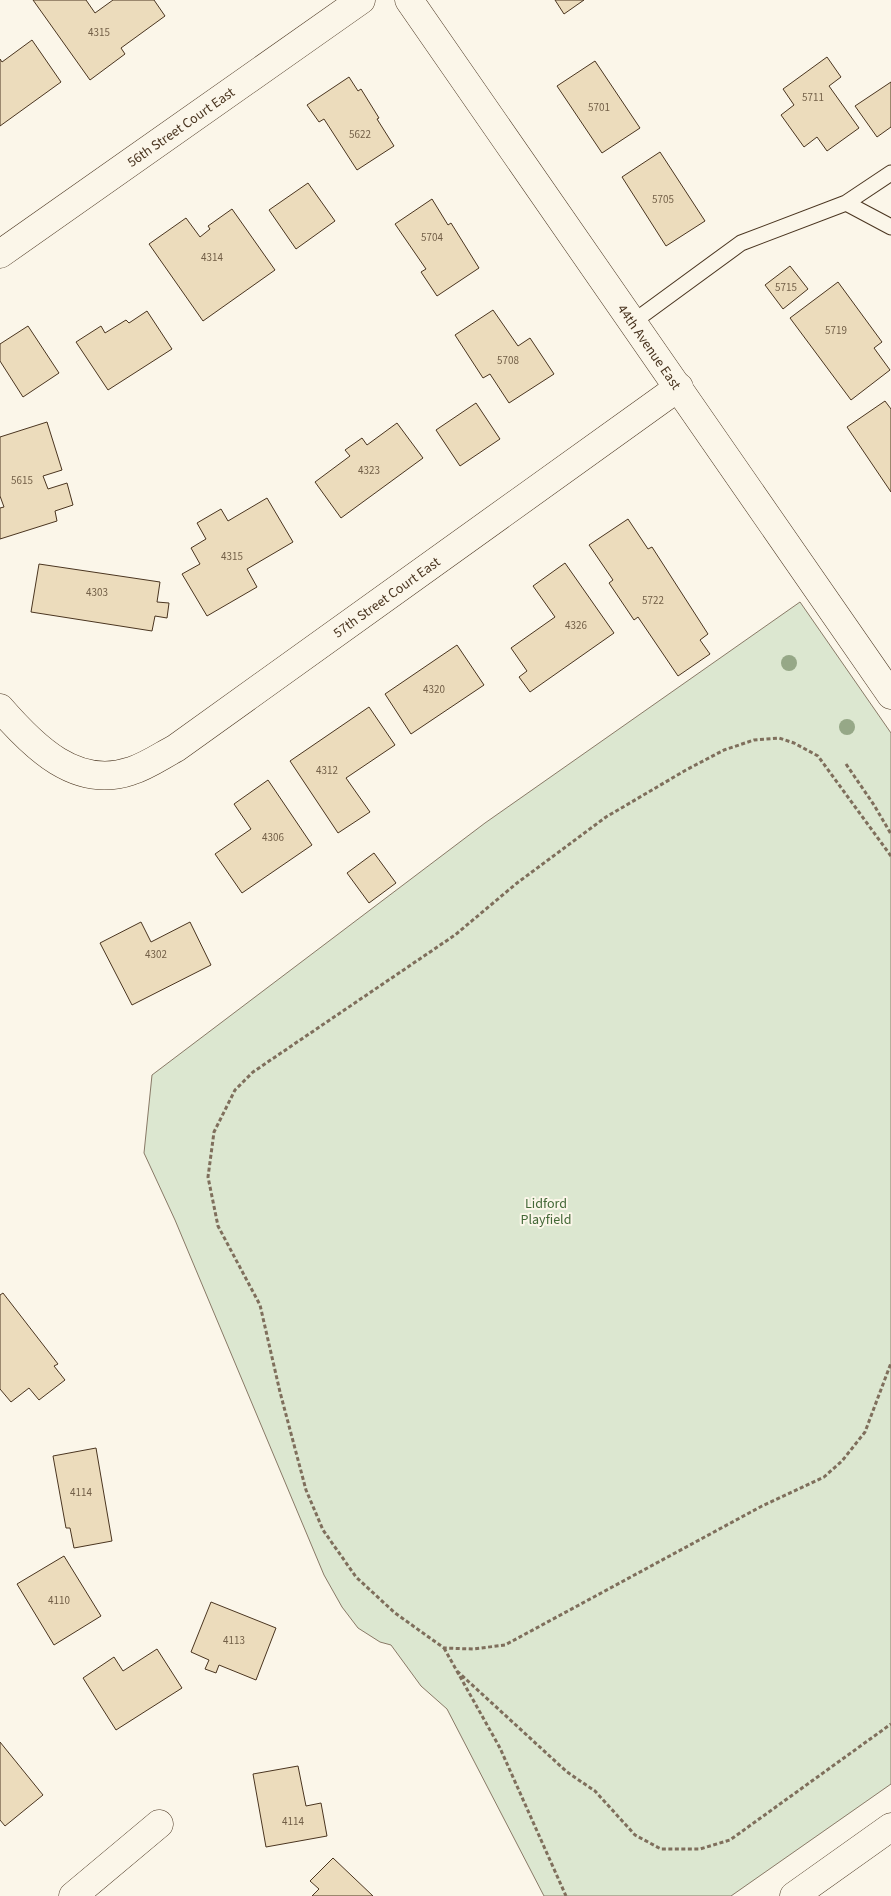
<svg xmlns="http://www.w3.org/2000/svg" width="891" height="1896" viewBox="0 0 891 1896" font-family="'Source Sans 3',sans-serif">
	<rect width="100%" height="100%" fill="#fbf6e9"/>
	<path fill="#dce7d0" stroke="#887966" d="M800,602L891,733V1784L731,1896H544L447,1709L421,1686L391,1645L380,1642L358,1628L342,1607L324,1575L175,1220L144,1153L152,1075L485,823Z"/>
	<path fill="#ecdcbc" stroke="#4a3520" d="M33,0H86L95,13L113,0H154L165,16L121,48L125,54L90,80Z
		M555,0H584L564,14Z
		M32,40L61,82L0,126V59L2,62Z
		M827,57L841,77L829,86L859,128L827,151L817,137L804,147L781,115L794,105L783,89Z
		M595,61L640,128L602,153L557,86Z
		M349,77L358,91L361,89L379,118L377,119L394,146L357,170L324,119L319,122L307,105Z
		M891,82V127L877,137L855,106Z
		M660,152L705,221L666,246L622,177Z
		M308,183L335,221L296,249L269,210Z
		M432,199L448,225L451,223L479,268L437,296L421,272L426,269L395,224Z
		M232,209L275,270L203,321L149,244L186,218L200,237L210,229L208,226Z
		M790,266L808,289L783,309L765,285Z
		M838,282L882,342L874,348L890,370L851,400L790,318Z
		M493,310L518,346L530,338L554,374L509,403L490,374L483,378L455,335Z
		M147,311L172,349L108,390L76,342L101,326L105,333L126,320L129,323Z
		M28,326L59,373L23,397L0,361V344Z
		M885,401L891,409V492L847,427Z
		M476,403L500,439L460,466L436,430Z
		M47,422L62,470L43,476L48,489L67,483L73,505L55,511L57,521L0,539V508L4,507L0,496V437Z
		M397,423L423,458L341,518L315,482L350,456L345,450L362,438L367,445Z
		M267,498L293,542L247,569L257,587L207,616L182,574L200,564L191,548L206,539L197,523L221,509L228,521Z
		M628,519L648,549L652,547L708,634L700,640L710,654L678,676L638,617L634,620L609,583L613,580L589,545Z
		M565,563L614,633L530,692L519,677L527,671L511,648L555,617L533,586Z
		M39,564L160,582L157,602L169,603L167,618L155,616L152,631L31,612Z
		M457,645L484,685L411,734L385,694Z
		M369,707L395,745L346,778L370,812L338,833L290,761Z
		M268,780L312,845L242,893L215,854L251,829L234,804Z
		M374,853L396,883L369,903L347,873Z
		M141,922L151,942L190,922L211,965L132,1005L100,943Z
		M3,1293L58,1364L54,1366L65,1380L39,1400L29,1388L11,1402L0,1389V1295Z
		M96,1448L112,1541L74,1548L70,1528H66L53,1456Z
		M64,1556L101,1616L54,1645L17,1584Z
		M211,1602L276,1628L256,1680L219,1665L216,1673L205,1669L209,1660L191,1652Z
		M157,1649L182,1688L116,1730L83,1678L114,1657L123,1671Z
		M0,1742L43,1795L5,1826L0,1820Z
		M298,1766L306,1806L321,1803L327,1836L266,1847L253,1774Z
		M333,1858L373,1896H312L319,1889L310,1881Z"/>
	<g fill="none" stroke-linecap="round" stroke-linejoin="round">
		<g stroke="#4a3520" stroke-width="17">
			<path id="lane" d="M846,203L891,227
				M633,322L741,243L846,203L891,173"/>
		</g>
		<g stroke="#4a3520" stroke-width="29">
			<g id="street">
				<path id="s1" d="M0,254L361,0"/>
				<path id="s2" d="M0,708C33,746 76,790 131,771C147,766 161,756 176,748L679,387"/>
				<path d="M73,1896L159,1824"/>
				<path d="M794,1896L891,1827"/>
			</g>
		</g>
		<g stroke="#4a3520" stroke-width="29">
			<g id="secondary">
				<path id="s3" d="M409,0L891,695"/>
			</g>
		</g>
		<path stroke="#7f6f5c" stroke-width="3" stroke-dasharray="4 2.5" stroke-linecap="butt" d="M846,764L874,805L891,834
			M891,856L818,756L794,743L779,738L754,740L724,750L686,770L606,817L517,883L455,935L253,1072L235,1090L214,1132L208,1177L218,1226L260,1305L280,1392L306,1490L323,1530L356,1577L395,1613L444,1648L473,1649L505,1645L762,1506L824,1477L842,1461L865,1432L891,1363
			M444,1648L500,1748L566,1896
			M457,1671L567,1772L595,1791L635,1835L661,1849H700L730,1840L891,1724"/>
		<use href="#lane" stroke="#fbf6e9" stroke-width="15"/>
		<use href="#street" stroke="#fbf6e9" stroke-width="28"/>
		<use href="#secondary" stroke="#fbf6e9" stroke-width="28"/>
	</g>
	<g fill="#96a887">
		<circle cx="789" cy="663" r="8"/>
		<circle cx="847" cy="727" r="8"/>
	</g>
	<g text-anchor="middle" stroke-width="4" stroke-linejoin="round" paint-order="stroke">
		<g font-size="11" fill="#725f47">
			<text x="99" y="36">4315</text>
			<text x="813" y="101">5711</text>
			<text x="599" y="111">5701</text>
			<text x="360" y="138">5622</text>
			<text x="663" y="203">5705</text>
			<text x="432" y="241">5704</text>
			<text x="212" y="261">4314</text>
			<text x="786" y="291">5715</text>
			<text x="836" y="334">5719</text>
			<text x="508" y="364">5708</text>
			<text x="369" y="474">4323</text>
			<text x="22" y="484">5615</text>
			<text x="232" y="560">4315</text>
			<text x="97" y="596">4303</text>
			<text x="653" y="604">5722</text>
			<text x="576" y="629">4326</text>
			<text x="434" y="693">4320</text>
			<text x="327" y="774">4312</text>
			<text x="273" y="841">4306</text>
			<text x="156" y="958">4302</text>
			<text x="81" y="1496">4114</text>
			<text x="59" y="1604">4110</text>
			<text x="234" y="1644">4113</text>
			<text x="293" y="1825">4114</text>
		</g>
		<g font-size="14" fill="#4a3520" stroke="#fbf6e9">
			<text dy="5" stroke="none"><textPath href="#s1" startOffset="221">56th Street Court East</textPath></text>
			<text dy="5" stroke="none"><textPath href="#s3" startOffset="422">44th Avenue East</textPath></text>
			<text dy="5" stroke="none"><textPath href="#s2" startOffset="465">57th Street Court East</textPath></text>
		</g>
		<g font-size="14" fill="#436837" stroke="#fbf6e9">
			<text x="546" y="1208">Lidford<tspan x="546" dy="16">Playfield</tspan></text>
		</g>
	</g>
</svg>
